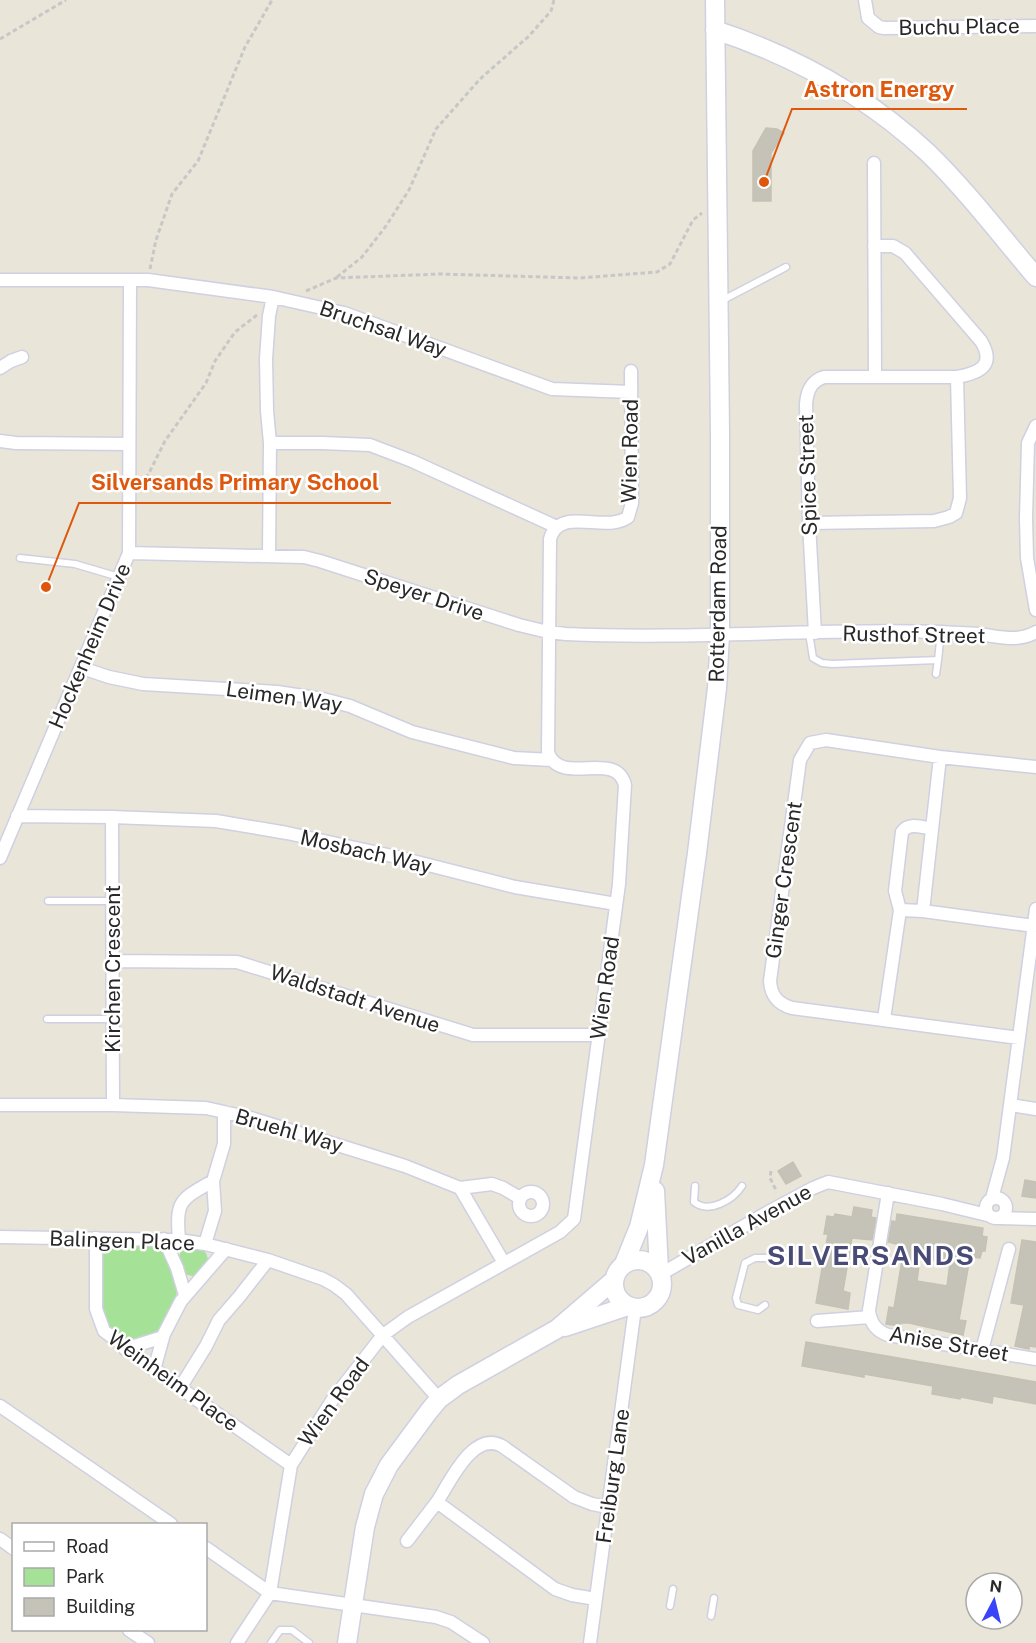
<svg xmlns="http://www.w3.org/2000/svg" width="1036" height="1643" viewBox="0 0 1036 1643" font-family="'Public Sans',sans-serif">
	<rect width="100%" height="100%" fill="#eae5d9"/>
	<path fill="#a5e196" d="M107,1243L152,1245C209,1278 156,1364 116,1336C109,1331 105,1327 102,1319C98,1305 101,1266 101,1250Z
		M178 1261a15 15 0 1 1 30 0a15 15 0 1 1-30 0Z"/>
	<path fill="#c5c3b8" stroke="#c5c1b3" stroke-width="1.5" fill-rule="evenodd" d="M766,128L777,129L784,133L771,153V201H753V151Z
		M793,1162L801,1176L786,1184L778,1171Z
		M1025,1180L1036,1182V1198L1022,1196Z
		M854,1207L872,1210L871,1217L876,1218L872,1240L852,1238L843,1291L850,1293L848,1309L816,1303L828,1234H824L827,1216L834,1217L835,1214L852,1217Z
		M897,1214L983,1228L982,1236L987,1237L985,1251H982L980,1258L970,1257L959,1320L966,1321L963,1335L909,1323H901L900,1326L886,1324L889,1307L894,1308L903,1254L904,1246L888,1242L892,1221L896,1222ZM920,1258L950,1263L947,1286L917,1281Z
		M1022,1240L1036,1242V1347L1029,1346V1349L1015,1346L1024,1305L1011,1303Z
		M806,1342L1036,1382V1404L993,1396L992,1403L961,1397L960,1399L932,1394L933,1386L864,1374V1377L802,1366Z"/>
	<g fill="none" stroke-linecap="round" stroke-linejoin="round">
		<g stroke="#cfd0e1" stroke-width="9">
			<path id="lane" d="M721,301L786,267
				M20,558L75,564L119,577
				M809,633L813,658L822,663L832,664L938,660L941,632
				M936,674L938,660
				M48,901H113
				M47,1019H113
				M695,1186L694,1202C709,1214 733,1200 742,1186
				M765,1305L758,1310L738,1305L736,1298L745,1263L755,1258H772
				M670,1606L673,1589
				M711,1616L714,1598
				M271,1643L280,1630H292L309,1643"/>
		</g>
		<g stroke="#cfd0e1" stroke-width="15">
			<path id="street" d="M865,0L868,18L879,27L884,28L1036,26
				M874,163L875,376
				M0,280H148L273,297L344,313L552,389L631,392
				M0,368L11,361L22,357
				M1036,426L1028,443L1026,518L1027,558L1036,610
				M0,441L16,443L129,444
				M270,443H322L370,445L412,461L557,527
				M809,523L934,521L949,517L956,513L960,498L957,377
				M129,553L304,557L320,561L519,625L548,632L566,634C691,640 816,628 941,632C953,633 966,633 978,634C998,636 1017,643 1036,632
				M269,555L270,443L267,411L266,359L269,316L273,297
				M815,633L809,523L806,404C807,391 811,381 824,377H957C979,373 996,366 981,341L905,253L893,246H874
				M82,668L109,677L143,684L277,692L323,699L350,706L412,732L514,758L552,760
				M17,816L112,817L216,821L287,833L397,857L515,887L616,904
				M112,817L113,1105
				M0,858L129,553L130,280
				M900,910L923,911L1034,926
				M923,911L940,757
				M113,961L237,962L473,1035H598
				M884,1019L900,910L895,891L902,832C909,822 922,827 932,829
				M1019,1038L792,1008C778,1004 771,996 770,981L800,760L810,743L826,740L940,757L1036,767
				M0,1105H113L206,1108L251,1118L405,1166L460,1188L492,1184L503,1188L520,1198
				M1010,1105L1036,1109
				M460,1188L504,1263
				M519 1204a12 12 0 1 1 24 0a12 12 0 1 1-24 0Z
				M888,1193L869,1310C870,1322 876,1331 888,1335L1036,1359
				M986 1208a10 10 0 1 1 20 0a10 10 0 1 1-20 0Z
				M992,1198L1003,1158L1036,909
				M1000,1218L1036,1219
				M0,1237L179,1240L205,1244L268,1260L323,1279L334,1285L346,1294L439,1399
				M96,1238V1309L104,1331L180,1388L291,1465
				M164,1239L177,1268L185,1295
				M179,1240C176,1201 179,1200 213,1181
				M205,1244L215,1211L213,1181L224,1144V1112
				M661,1274L770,1211L813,1188L828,1182L942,1204L987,1215
				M817,1321L870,1317
				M125,1349L163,1337
				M982,1350L1009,1249
				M154,1370L164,1334L181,1301L226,1249
				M180,1388L206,1346L219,1320L239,1297L268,1260
				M0,1406L171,1524
				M0,1539L14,1549
				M407,1541L437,1502
				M206,1548L270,1593L436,1617L451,1622L483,1643
				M596,1599L572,1595L555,1589L437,1502C450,1482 473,1430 502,1446L574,1497L592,1504L608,1507
				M129,1630L148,1643
				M237,1643L270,1593L291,1465L333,1399L383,1335L408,1317L560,1232L574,1219L619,884L625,785C616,749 561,787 548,753L550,539C559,505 606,534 628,517L632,503L631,371
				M590,1643L635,1308"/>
		</g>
		<g stroke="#cfd0e1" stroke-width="21">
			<path id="secondary" d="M715,30C794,56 867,96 928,153C967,191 1001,236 1036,277
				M655,1191L659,1270
				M614 1284a24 24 0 1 1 48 0a24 24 0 1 1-48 0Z
				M624,1264L639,1227L654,1165L697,853L717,688L720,635V433L715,0
				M565,1327L628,1306
				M347,1643L365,1527L374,1494L389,1465L429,1411L439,1399L458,1385L557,1329L614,1280"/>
		</g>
		<path stroke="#c7c7c7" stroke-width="3" stroke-dasharray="4.5 3" stroke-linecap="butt" d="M0,39L66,0
			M150,269L156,240L172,194L198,161L245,47L272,0
			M337,277L362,257L386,226L409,190L436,129L480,79L529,36L551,11L554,0
			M306,291L336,278L440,274L580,278L657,272L670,264L693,220L702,213
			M143,485L165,441L206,383L215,361L235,332L257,315
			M771,1171L770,1178L777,1192"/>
		<use href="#lane" stroke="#fff" stroke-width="6"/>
		<use href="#street" stroke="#fff" stroke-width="12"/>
		<use href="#secondary" stroke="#fff" stroke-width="18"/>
	</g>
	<g text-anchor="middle" stroke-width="5" stroke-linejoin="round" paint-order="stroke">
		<g font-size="21" fill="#282828" stroke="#fff">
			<text transform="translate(959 27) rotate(-1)" y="7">Buchu Place</text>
			<text transform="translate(383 329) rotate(19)" y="7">Bruchsal Way</text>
			<text transform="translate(630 451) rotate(-89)" y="7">Wien Road</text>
			<text transform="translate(808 475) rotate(-92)" y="7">Spice Street</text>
			<text transform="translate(424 595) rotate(18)" y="7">Speyer Drive</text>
			<text transform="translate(718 604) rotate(-89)" y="7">Rotterdam Road</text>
			<text transform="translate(914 635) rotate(1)" y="7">Rusthof Street</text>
			<text transform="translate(90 646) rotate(-67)" y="7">Hockenheim Drive</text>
			<text transform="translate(284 697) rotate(8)" y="7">Leimen Way</text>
			<text transform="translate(366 852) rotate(13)" y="7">Mosbach Way</text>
			<text transform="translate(784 880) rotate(-82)" y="7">Ginger Crescent</text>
			<text transform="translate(113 969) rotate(-90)" y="7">Kirchen Crescent</text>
			<text transform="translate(605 988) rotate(-82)" y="7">Wien Road</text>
			<text transform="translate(355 999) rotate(18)" y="7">Waldstadt Avenue</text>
			<text transform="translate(289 1131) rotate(16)" y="7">Bruehl Way</text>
			<text transform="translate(747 1225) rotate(-29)" y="7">Vanilla Avenue</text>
			<text transform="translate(122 1241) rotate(2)" y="7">Balingen Place</text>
			<text transform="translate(949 1344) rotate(10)" y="7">Anise Street</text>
			<text transform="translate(173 1381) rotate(36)" y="7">Weinheim Place</text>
			<text transform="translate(334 1402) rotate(-54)" y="7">Wien Road</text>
			<text transform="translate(613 1476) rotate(-82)" y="7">Freiburg Lane</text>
		</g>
		<g font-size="27" font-weight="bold" letter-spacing="1.5" fill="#494b77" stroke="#fff">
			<text x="871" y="1265">SILVERSANDS</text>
		</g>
	</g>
	<path fill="none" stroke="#de570d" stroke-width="2" d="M764 182L792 109H967M46 587L79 503H391"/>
	<g fill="#de570d" stroke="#fff" stroke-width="2">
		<circle cx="764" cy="182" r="6"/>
		<circle cx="46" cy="587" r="6"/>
	</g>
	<g font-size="22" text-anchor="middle" font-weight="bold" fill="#de570d" stroke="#fff" stroke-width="5" stroke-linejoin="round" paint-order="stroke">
		<text x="879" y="97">Astron Energy</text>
		<text x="235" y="490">Silversands Primary School</text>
	</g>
	<rect x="12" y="1523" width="195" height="108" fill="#ffffff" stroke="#a9a9a9" stroke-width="1.5"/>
	<rect x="24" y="1542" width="30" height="9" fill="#ffffff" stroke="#a9a9a9" stroke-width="1.5"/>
	<text x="66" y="1553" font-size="18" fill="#282828">Road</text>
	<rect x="24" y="1568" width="30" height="18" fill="#a5e196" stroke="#a9a9a9" stroke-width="1.5"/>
	<text x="66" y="1583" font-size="18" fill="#282828">Park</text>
	<rect x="24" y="1598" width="30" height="18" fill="#c5c3b8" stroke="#a9a9a9" stroke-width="1.5"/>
	<text x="66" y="1613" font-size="18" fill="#282828">Building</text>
	<g transform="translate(994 1601) rotate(7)"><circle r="28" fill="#ffffff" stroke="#a9a9a9" stroke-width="1.5"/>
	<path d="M0-4.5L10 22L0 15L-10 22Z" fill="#3943f7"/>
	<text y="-9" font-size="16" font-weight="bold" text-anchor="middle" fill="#282828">N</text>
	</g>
</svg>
